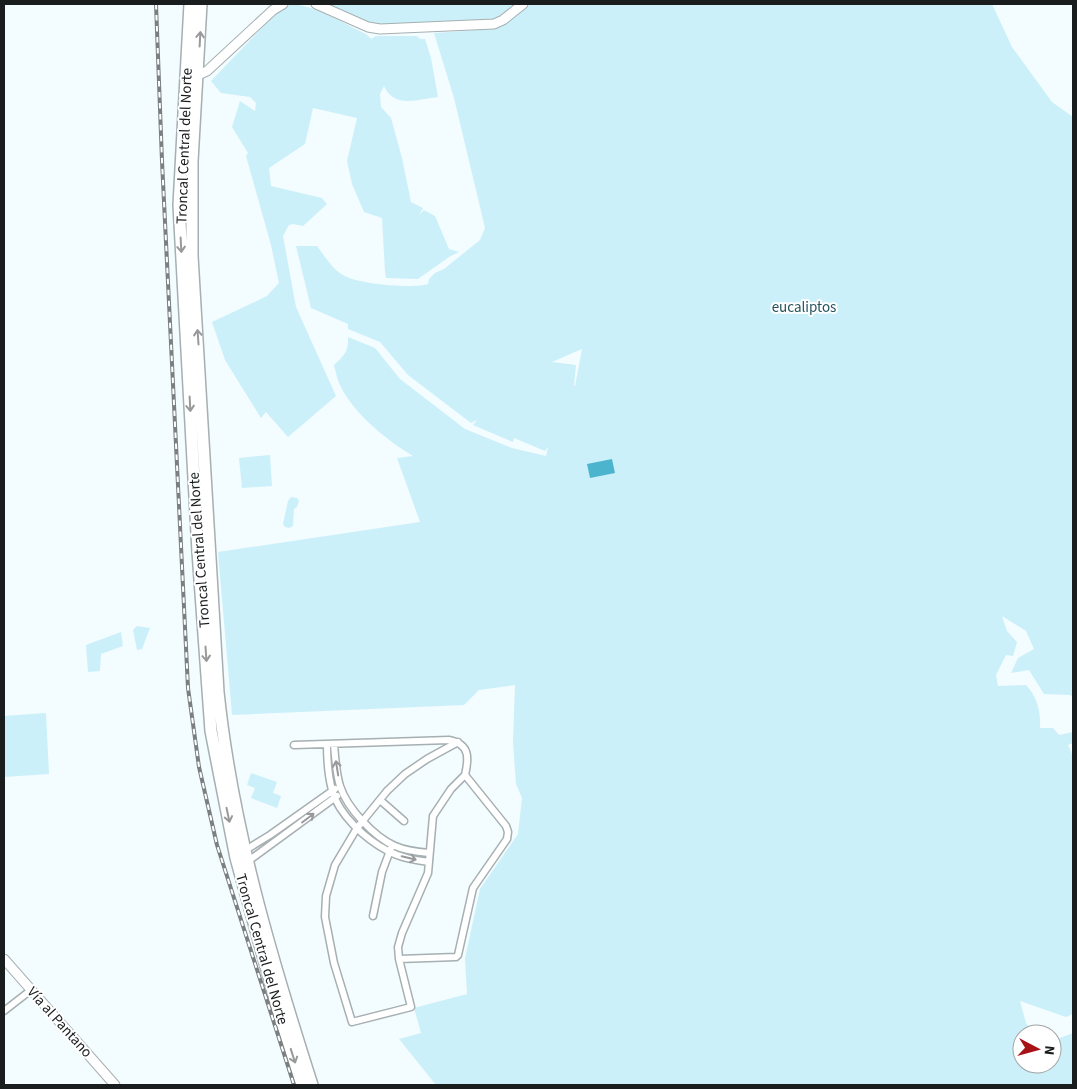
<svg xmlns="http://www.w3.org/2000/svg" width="1077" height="1089" viewBox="0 0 1077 1089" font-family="'Source Sans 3',sans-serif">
	<rect width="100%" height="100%" fill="#f3fcfe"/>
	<path fill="#cbf0fa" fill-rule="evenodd" d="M290,4C313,4 344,24 366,34L371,39L376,36H417L420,39H425L431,58L438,97C418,99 394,109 384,86L380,94L381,107L391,118L402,158L411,202L423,208L419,215L424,210L435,216L449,249L459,252L449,257L418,279L386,278L385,272L382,218L364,212L352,184L347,161L357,118L313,108L305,144L269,168L271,186L322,198L327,204L303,226L293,224L289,225L283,236L296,307L336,396L288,437L266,412L261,418L225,360L212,322L267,296L279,283L271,245L246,156L248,153L232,127L240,101L255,111L256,103L250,97L221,93L211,81L276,13Z
		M325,4H518L495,22L395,27L359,20Z
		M530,4H992L1012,47L1052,102L1073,117V697L1070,695L1044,694L1029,670L1011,673L1018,658L1034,649L1026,631L1002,616L1007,631L1017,642L1013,656L1006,655L996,675L998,686L1026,685C1037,696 1041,712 1040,728H1053L1059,735L1073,732V743L1068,745L1073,756V1014L1066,1017L1020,1001L1026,1023L1033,1034H1022V1064H1052V1041L1073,1033V1085H436L399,1039L421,1033L414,1008L467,994L465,958L480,889L518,834L522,798L516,784L513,742L515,685L479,690L464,705L232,715L218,552L420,522L397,458L413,456C388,441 354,414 341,387C337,380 336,372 334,365C344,356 349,351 348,337L375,348L400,379L465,429L512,448L546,456L548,447L545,451L514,438L513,442L473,425L477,420L471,423L408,375L380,342L348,329V324L311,308L296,246H317C325,256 331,268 343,275C356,284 413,289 428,284L429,279L435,273L444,269L480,240L485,228L454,98L434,33L494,29L507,22ZM582,349L575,386H574L576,365L552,362Z
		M270,455L272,486L242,488L239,458Z
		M291,497L297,498L299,501L297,507L294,509L293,526L289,528L285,527L283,524L288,501Z
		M137,626L150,628L142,649L137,650L133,630Z
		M121,632L123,646L101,654L100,671L88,672L86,645Z
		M46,713L49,774L4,777V716Z
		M251,773L277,782L273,793L281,796L277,808L251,798L255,788L247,785Z"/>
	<path fill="#4cb5cd" d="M612,459L615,473L590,478L587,464Z"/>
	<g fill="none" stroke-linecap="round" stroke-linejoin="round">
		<g stroke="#a6afb1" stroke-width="9">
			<path id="minor" d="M458,742L427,759L405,774L387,791L357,828L335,865L326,896L325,917L334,963L352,1022L411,1007L399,959L398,947L402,933L428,873L433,816L451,789L465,775
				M327,744C327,759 328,775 332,790C339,815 365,839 388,851C401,858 415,860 429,862
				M334,744C335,758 336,773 340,786C347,808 374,837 395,846C406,851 417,852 429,853
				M294,745L449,740C470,744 469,758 465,775L506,826L508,832L507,839L473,888L458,955L456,957L399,959
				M380,800L404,821
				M244,851L270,835L335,789
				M247,862L337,796
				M373,916L382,872L391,848
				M4,1011L31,990"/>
		</g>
		<g stroke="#a6afb1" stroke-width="11">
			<path id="tertiary" d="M316,4L368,27L380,29L494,24L503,20L523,4
				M198,75L207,71L273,10L283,4"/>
		</g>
		<g stroke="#a6afb1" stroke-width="11">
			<path id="secondary" d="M4,959L115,1085"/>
		</g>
		<g stroke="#a6afb1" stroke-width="14">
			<path id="trunk" d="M190,4L179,205L198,552L211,731L236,858L279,1013L302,1085
				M201,4L192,161V256L218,692C232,827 271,957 312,1085"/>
		</g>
		<use href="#minor" stroke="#fff" stroke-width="6"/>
		<use href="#tertiary" stroke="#fff" stroke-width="9"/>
		<use href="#secondary" stroke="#fff" stroke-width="9"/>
		<use href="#trunk" stroke="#fff" stroke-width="11"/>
		<g stroke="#7a7f81" stroke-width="4">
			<path id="rail" d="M156,4L162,161L188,688L199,767L217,845L294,1085"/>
		</g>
		<use href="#rail" stroke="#fff" stroke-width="2" stroke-dasharray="5.5" stroke-linecap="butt"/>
	</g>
	<defs><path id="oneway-shaft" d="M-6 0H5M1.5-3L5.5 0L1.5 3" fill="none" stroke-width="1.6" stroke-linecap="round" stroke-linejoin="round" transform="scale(1.25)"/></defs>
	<g stroke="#98999a">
		<use href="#oneway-shaft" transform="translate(200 39) rotate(-87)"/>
		<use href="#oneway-shaft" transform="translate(181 245) rotate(87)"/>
		<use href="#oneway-shaft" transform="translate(198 337) rotate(-94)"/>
		<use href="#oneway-shaft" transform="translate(190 404) rotate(87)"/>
		<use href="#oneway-shaft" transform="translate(206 654) rotate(86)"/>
		<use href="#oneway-shaft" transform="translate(337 768) rotate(-99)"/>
		<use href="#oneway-shaft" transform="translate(228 815) rotate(78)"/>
		<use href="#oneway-shaft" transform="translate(308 818) rotate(-37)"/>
		<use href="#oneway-shaft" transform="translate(409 858) rotate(14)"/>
		<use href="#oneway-shaft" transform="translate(293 1056) rotate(72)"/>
	</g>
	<g text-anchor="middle" stroke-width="4" stroke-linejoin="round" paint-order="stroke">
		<g font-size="15" fill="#1a1d1e" stroke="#fff">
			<text transform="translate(184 146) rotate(-88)" y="5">Troncal Central del Norte</text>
			<text transform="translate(199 550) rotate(-94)" y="5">Troncal Central del Norte</text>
			<text transform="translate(262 949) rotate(74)" y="5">Troncal Central del Norte</text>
			<text transform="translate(60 1022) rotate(48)" y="5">Vía al Pantano</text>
		</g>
		<g font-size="15" fill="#25535d" stroke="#fff">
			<text x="804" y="312">eucaliptos</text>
		</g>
	</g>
	<rect width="1077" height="1089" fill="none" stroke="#1a1d1e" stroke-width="10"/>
	<g transform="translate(1037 1049) rotate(96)"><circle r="24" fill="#ffffff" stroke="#a3a5a5"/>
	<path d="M0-4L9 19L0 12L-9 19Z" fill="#a71217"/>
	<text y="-8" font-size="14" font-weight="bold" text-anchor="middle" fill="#1a1d1e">N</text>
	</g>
</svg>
